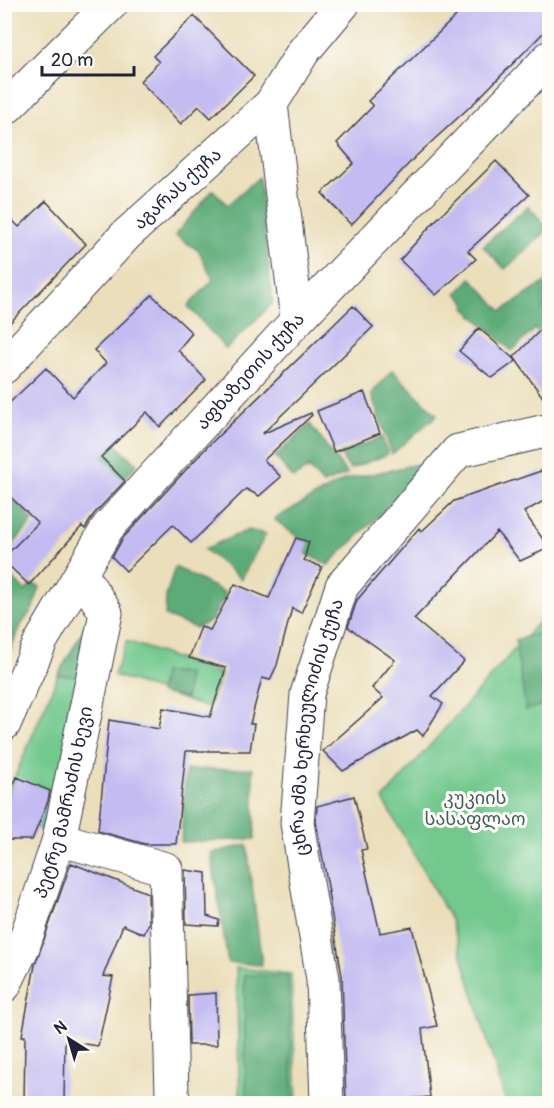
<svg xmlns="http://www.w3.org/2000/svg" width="554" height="1108" viewBox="0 0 554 1108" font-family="Pangolin,'Noto Sans Georgian',sans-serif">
	<rect width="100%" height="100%" fill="#fdfcf7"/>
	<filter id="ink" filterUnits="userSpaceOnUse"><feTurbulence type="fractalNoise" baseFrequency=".0167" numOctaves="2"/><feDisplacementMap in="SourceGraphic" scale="12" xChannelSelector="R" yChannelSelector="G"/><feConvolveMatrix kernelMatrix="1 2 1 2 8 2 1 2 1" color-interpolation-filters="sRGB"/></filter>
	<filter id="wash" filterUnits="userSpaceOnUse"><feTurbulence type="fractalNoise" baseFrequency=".008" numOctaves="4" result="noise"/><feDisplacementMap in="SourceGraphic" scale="24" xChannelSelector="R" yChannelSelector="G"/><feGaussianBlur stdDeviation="1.35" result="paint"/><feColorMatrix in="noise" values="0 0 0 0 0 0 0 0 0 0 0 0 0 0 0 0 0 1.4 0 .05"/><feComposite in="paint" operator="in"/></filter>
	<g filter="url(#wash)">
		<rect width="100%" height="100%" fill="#ebdfbb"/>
		<path fill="#72c88d" stroke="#4a7564" stroke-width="1.5" d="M549,617V1103H506L451,920L383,799L542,618Z
			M86,625L55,836L5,812L4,802L58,675Z
			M127,641L221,674L208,708L114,675Z
			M236,968L291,974L297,1103H240Z"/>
		<path fill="#5dac78" stroke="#40675a" stroke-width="1.5" d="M259,177L273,303L226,349L188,306L213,280L198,250L175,235L213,190L227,205Z
			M528,206L549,229L505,269L483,246Z
			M471,278L502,311L549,280V302L543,307L549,313V346L535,329L512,351L465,308L466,303L457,293Z
			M392,370L437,415L392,454L371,394Z
			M310,424L347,474L323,484L309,468L293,478L275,456Z
			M382,437L388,454L350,469L340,454Z
			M112,440L137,465L123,479L17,503L33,521L5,554V497L27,465Z
			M418,464L416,479L328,565L296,549L300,539L274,519L344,480Z
			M248,530L266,534L241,579L204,549Z
			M175,567L226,593L211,621L195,628L165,616L166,596Z
			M5,570L25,591L32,584L40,587L33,608L19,628L5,664Z
			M89,624L86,678L58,675L86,625Z
			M549,630V703L526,710L515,640Z
			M163,673H188L186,698L159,693Z
			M253,768L255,839L181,842L186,770Z
			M247,845L262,965L228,963L211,853Z
			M244,975L288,976L293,1103H246Z"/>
		<g id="blocks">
			<path fill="#c3bbf1" d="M445,4H549V27L474,103L415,157L351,225L322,193L354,163L337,143L373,106L368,101L456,16Z
				M194,16L254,76L211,118L199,106L181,124L140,81L159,62L153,56Z
				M496,161L529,195L468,251L476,259L436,295L400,260L435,221Z
				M46,201L86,244L4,329V212L19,227Z
				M152,295L192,333L178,350L206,380L160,427L147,412L101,457L125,481L94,514L85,529L82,526L29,585L4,561V557L38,523L4,491V408L46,368L73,397L106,363L94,350Z
				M353,306L373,327L262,434L311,413L312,415L264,460L281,477L259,496L246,489L191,543L173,525L126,571L112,557L123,538L208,446Z
				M549,321V406L514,357Z
				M479,328L516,361L492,378L459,351Z
				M364,392L380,433L334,452L317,411Z
				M541,471L549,484V498L524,512L549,548L520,561L497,532L414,619L464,661L432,696L443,704L423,736L417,730L343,771L323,751L383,698L372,688L395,660L348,627L357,600L419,528L422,531L454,501Z
				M296,538L309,542L304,560L322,567L301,613L292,608L277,665L270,680L262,678L251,720L250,724H254L250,751H186L176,844H145L98,831L109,720L159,729L163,708L210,717L226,668L189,658L201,627L210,630L235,584L269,598Z
				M17,777L50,791L48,801L32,840H4V806Z
				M354,796L367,849L361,850L380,933L412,927L437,1026L422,1029L430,1097L346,1104L342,976L328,892H329L316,822L317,806Z
				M71,863L148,893L149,923L144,934L123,925L103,976L113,977L98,1046L65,1041L64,1104H24L25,1036H22L35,965Z
				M185,870L206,873L207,916L219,920L218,926L186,924Z
				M216,993L217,1045H189L188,995Z"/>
		</g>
	</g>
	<g filter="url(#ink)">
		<use href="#blocks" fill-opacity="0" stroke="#403e4e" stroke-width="1.5"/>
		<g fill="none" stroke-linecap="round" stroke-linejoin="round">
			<g stroke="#403e4e" stroke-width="35">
				<g id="minor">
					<path d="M271,104L297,320"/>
					<path d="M4,110L111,4"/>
					<path id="s1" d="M4,367L126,235L271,104L303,52L343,4"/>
					<path id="s2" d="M4,724L41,641L108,527L297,320L550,57"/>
					<path d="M59,839L166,869L172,1094L175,1104"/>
					<path id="s3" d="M4,986L23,947L59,839L106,613L81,574"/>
					<path id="s4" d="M327,1104L323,979L297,823L307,694L342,586L458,451L550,430"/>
				</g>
			</g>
			<use href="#minor" stroke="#fff" stroke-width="33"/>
		</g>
	</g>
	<g text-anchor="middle" stroke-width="6" stroke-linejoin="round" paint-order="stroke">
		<g font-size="18" fill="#22223b" stroke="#fdfcf7">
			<text dy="6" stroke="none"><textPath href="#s1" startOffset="249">აგარას ქუჩა</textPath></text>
			<text dy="6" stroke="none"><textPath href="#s2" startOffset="434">აფხაზეთის ქუჩა</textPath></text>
			<text dy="6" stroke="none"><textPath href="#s4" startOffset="381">ცხრა ძმა ხერხეულიძის ქუჩა</textPath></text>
			<text dy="6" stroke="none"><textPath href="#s3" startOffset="194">პეტრე მამრაძის ხევი</textPath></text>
		</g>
		<g font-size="18" fill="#3e5c58" stroke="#fdfcf7">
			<text x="475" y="804">კუკიის<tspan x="475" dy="21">სასაფლაო</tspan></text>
		</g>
	</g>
	<rect width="554" height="1108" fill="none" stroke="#fdfcf7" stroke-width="24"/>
	<g transform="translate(69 1039) rotate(323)" stroke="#fdfcf7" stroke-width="4.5" paint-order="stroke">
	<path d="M0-4.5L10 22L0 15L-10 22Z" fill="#22223b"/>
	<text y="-9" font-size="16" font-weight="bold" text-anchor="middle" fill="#22223b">N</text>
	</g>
	<path d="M42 66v9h92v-9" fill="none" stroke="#22223b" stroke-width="3"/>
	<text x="51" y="66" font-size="18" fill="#22223b" stroke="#fdfcf7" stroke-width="4.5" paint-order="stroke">20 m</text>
</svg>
